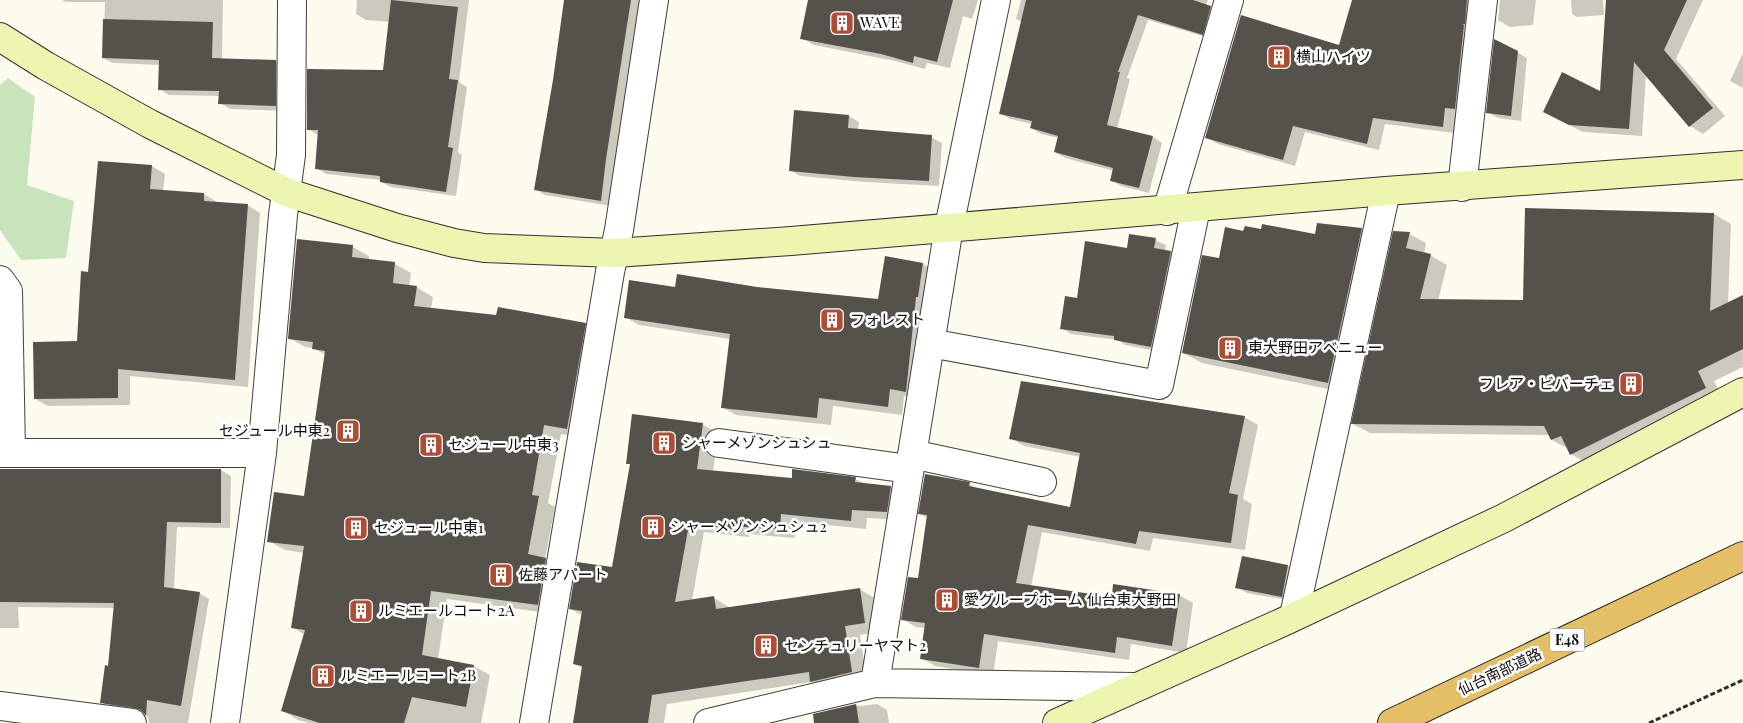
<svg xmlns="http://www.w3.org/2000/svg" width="1743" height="723" viewBox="0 0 1743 723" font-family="'Playfair Display','Noto Sans JP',serif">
	<rect width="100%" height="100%" fill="#fdfdef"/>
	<path fill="#c7e4bc" d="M8,78L35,97L27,185L74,201L66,258L21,260L0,230V85Z"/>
	<path fill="#0003" d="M62,0H223L222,59L276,61L286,67L285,111L230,109L220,103V96L169,95L159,89L160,65L113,63L103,58L105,2H66Z
		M357,0H469L459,82L467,87L458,152L462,155L456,196L391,187L381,182V180L326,174L316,168L318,135L308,129L384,71L390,22L366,20L356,14Z
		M565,0H642L611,206L545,195L535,189L554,80Z
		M809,0H978L972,19L963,16L950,68L927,63L925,69L895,61L814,45L802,38Z
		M1021,0H1208L1206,5L1221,12L1213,39L1148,20L1127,78L1130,79L1117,129L1153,137L1162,143L1149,193L1121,186L1112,180L1114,171L1065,158L1055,152L1059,138L1041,134L1031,128L1032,124L1010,119L1000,113L1022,22L1016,19Z
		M1353,0H1481L1454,133L1385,124L1379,150L1305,132L1295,166L1218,144L1206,137L1340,46Z
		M1500,0H1536L1533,25L1510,27L1498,20Z
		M1571,0H1603L1604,15L1577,17L1572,14Z
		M1626,0H1703L1676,59L1725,116L1703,134L1690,126L1646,75L1642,136L1583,132L1557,119L1601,93Z
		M1517,52L1527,58L1521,121L1498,118L1487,112Z
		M1743,53V88L1730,81Z
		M849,116L859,122L858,131L931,137L942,143L939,186L865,182L800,176L790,170Z
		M152,166L165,174L163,191L204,194L217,202V203L247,205L260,213L248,387L130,376V405L48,406L35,399L78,343L89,273Z
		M1714,214L1731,224L1728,304L1743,296V367L1714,381L1723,398L1588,464L1571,454L1569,449L1552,440L1550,435L1370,433L1353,424L1409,234L1426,243L1424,254L1430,255L1447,265L1438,301H1525Z
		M1362,229L1380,240L1347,393L1202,363L1183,353L1220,259L1244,233L1316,236Z
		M1155,240L1166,245L1165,251L1171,252L1181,258L1161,352L1125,345L1118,340L1071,334L1061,328L1128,249Z
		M353,247L369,256V260L395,264L411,273L409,287H416L433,297L431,309L585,324L601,334L583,438L561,434L548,503L555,507L545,559L562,568L554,614L447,599L438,659L474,666L490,675L481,723H309L298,720L282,710L305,635L292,627L304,553L285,550L269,541L305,498L326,355L313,348L305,347L289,338Z
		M886,258L923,264L937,272L920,399L904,396L902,415L833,406L831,425L736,415L722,407L730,339L639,325L625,317L676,288H757L879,301Z
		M1244,417L1258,425L1243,499L1252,504L1245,550L1153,538L1150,551L1042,532L1031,587L1113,598L1179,595L1193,603L1186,653L1131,644L1129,660L998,641L993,676L935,666L921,658L925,628L916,627L902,619L919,580L928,518L920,514L969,484L978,489L1071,508L1081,457L1024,446L1010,438Z
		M702,424L718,433L713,472L793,480L855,479L865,484L891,487L906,495L902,520L867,518L866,529L796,522L795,538L749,534V537L704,532L692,601L714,598L729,607V609L859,589L875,598L880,632L860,635L867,681L826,690L811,682L667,704L664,723H574L583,668L574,664L582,615L570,609L613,568L631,465L627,463Z
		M221,470L231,476L230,528L177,527L174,590L199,593L209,599L188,723H149L148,717L144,712L112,708L102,702L109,667L115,608L18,607L19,628H0V476Z
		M1288,566L1298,572L1292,601L1247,593L1237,587Z
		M877,704L887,710L889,723H816L815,715L856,705L859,706Z"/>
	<path fill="#55514b" d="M391,0L458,7L449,79L458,80L448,147L453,148L446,192L380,182V176L315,169L318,130H307V69L383,70Z
		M564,0H631L606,159L601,201L534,190L553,80Z
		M808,0H953L937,62L914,56L913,63L881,54L800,39Z
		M1026,0H1193L1211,6L1203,35L1138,15L1118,72H1120L1107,125L1153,136L1139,188L1110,181L1113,168L1054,152L1058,136L1030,128L1032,121L999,114Z
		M1352,0H1467L1465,24H1462L1464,25L1455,109L1445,108L1443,127L1373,118L1367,144L1293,126L1283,160L1205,138L1241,15L1339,45Z
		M1606,0H1687L1664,50L1713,108L1689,127L1634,62L1629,129L1569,125L1543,112L1562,72L1600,91Z
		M103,19L213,22L212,58L276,60V106L218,104L219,91L158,90L159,60L102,58Z
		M1494,39L1518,51L1511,116L1486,113Z
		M794,110L849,115L848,128L932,135L929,181L854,177L789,171Z
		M98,161L152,165L150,189L204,193V201L248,204L235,380L118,369V398L34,399L33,342L77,341L81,271L88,272Z
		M1525,208L1714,213L1710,311L1743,295V349L1698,371L1706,388L1570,455L1561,436L1551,440L1544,426L1351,424L1393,231L1410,232L1406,248L1431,254L1420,299L1523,300Z
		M1317,223L1362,228L1328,383L1182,353L1202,255L1219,258L1225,227L1243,231L1245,226L1261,229L1262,224L1315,234Z
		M1129,234L1156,238L1154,248L1171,251L1151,347L1114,340V336L1060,329L1065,296L1077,298L1085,241L1127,248Z
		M297,239L353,245L352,257L395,262L393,283L417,286L414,306L496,315L498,307L586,323L567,429L544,425L532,495L539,496L528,554L546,558L538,605L431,591L422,655L474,665L466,707L412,697L404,723H320L281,711L305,630L291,628L304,546L267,542L274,492L304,496L325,351L312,349L313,342L288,339Z
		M885,256L923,263L918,297H916L906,392L890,389L888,407L819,398L817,418L721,408L730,334L624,318L629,280L675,287L677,274L757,287L878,299Z
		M1021,381L1245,416L1229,493L1238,495L1231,543L1139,531L1136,544L1028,525L1016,583L1112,597L1113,584L1180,594L1172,646L1117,637L1115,653L984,634L979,668L920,659L925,623L901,620L908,577L918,578L927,515L918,514L925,474L970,482L969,486L1070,507L1080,453L1009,439Z
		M632,414L703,423L697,469L792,478V469L856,477L855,482L891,486L887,512L852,510L851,521L781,514L780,530L734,526L733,529L689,524L675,602L714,596L716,609L860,588L865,623L845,626L852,672L810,682L809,672L652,695L648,723H573L582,666L573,664L582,611L569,609L577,562L612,567L630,464H626Z
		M0,469H221V523L167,522L164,587L200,592L181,706L147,700L146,716L141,710L134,708L100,703L105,665L108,666L114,603L0,602Z
		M1242,556L1288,565L1282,597L1235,588Z
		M856,704L859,723H814L813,714Z"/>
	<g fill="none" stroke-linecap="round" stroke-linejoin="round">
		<g stroke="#404040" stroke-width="30">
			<path id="street" d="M1462,187L1483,0
				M1167,211L1229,0
				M0,280L8,291L11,452
				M930,343L1159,385L1196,208
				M719,443L909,469
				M0,453H262L283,215L291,155L292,0
				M912,454L1042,482
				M1294,616L1386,191
				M875,683L949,227L996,0
				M0,706L132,723
				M225,723L262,453
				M534,723L610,272L619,230L654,0
				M708,723L875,683L1135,687"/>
		</g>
		<g stroke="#2f2f2f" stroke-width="30">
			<path id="secondary" d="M0,37L46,66L150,124L286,192L397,228L454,243L484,248L615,253L791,241L1386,191L1743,165
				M1057,723L1283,622L1504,518L1743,392"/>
		</g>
		<g stroke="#1e1e1e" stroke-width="30">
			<path id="highway" d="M1392,723L1743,556"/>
		</g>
		<path stroke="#2f2f2f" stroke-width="3" stroke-dasharray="5 2.5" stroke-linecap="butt" d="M1649,723L1743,680"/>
		<use href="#street" stroke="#fff" stroke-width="28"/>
		<use href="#secondary" stroke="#edf6b1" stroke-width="28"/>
		<use href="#highway" stroke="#e5bf66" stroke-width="28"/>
	</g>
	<defs>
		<g id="building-square" transform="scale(1.25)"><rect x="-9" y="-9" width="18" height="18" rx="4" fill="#ae4c34" stroke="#fff"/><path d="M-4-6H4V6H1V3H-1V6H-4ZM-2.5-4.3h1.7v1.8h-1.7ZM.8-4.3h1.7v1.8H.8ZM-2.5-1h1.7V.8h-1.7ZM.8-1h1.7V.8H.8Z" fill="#fff"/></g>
	</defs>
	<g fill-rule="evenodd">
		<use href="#building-square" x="842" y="23"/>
		<use href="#building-square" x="1279" y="57"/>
		<use href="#building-square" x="832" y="320"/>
		<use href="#building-square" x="1230" y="348"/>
		<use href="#building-square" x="1631" y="384"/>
		<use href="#building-square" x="348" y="431"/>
		<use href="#building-square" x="664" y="443"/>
		<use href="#building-square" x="431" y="445"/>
		<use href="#building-square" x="653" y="527"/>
		<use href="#building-square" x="356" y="528"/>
		<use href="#building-square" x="501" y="575"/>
		<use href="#building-square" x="947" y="600"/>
		<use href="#building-square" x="361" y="611"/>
		<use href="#building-square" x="766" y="646"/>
		<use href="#building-square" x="323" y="676"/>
	</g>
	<g text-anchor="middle" stroke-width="5" stroke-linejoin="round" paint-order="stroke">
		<rect fill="#fff" stroke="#565656" stroke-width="1" x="1549.5" y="628.5" width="35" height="23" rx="4"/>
		<g font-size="14" font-weight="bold" fill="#0d0d0d">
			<text x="1567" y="645">E48</text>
		</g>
		<g font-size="15" fill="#0d0d0d" stroke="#fff" text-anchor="start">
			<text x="860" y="28">WAVE</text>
			<text x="1296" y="62">横山ハイツ</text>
			<text x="850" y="325">フォレスト</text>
			<text x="1248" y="353">東大野田アベニュー</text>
			<text x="1614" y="389" text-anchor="end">フレア・ビバーチェ</text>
			<text x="330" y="436" text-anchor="end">セジュール中東2</text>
			<text x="682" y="448">シャーメゾンシュシュ</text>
			<text x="448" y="450">セジュール中東3</text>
			<text x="670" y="532">シャーメゾンシュシュ2</text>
			<text x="374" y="533">セジュール中東1</text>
			<text x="518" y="580">佐藤アパート</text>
			<text x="964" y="605">愛グループホーム 仙台東大野田</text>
			<text x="378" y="616">ルミエールコート2A</text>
			<text x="784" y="651">センチュリーヤマト2</text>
			<text x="340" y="681">ルミエールコート2B</text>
		</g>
		<g font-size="15" fill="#0d0d0d" stroke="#fff">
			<text transform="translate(1500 672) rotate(-25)" y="5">仙台南部道路</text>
		</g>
	</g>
</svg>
